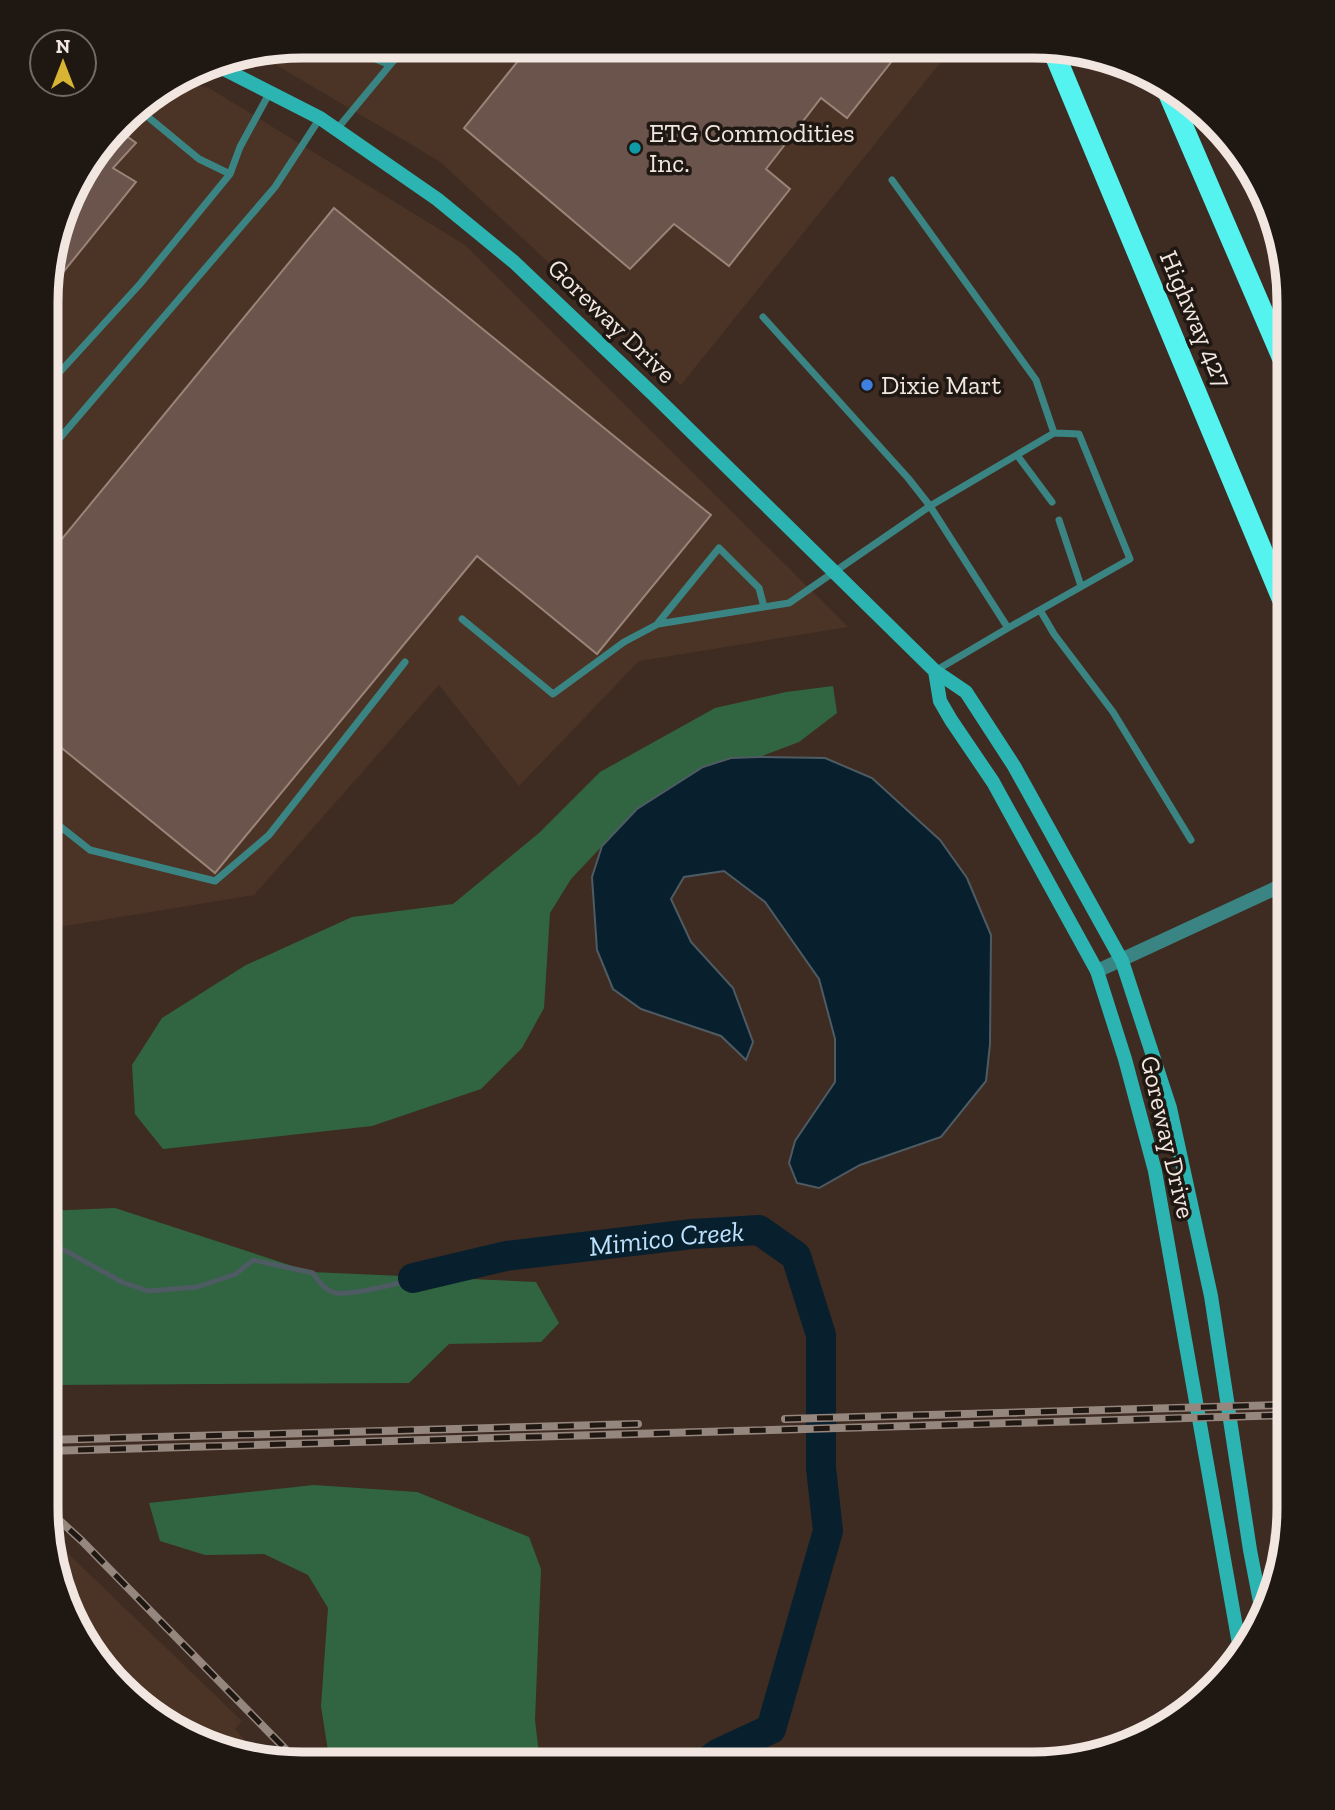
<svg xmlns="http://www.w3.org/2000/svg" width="1335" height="1810" viewBox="0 0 1335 1810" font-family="'Zilla Slab',serif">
	<rect width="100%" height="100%" fill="#3e2c22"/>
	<path fill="#4b3325" d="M302,46L953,47L681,385L439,161L276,65L249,54Z
		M181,81L209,88L465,245L848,627L639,661L519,786L439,685L254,895L47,929L48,268L80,174L133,109Z
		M53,1539L242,1721L235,1729L265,1761L159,1721L72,1622Z"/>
	<path fill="#316541" d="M833,686L837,713L799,742L759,757L731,758L703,767L637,809L571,879L550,913L544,1008L522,1048L481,1089L372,1126L163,1149L135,1114L132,1065L162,1018L246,965L352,917L453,904L539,833L600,772L715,708L786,692Z
		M115,1208L311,1272L536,1282L559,1323L541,1342L449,1344L409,1383L46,1385V1211Z
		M314,1485L417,1492L529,1537L541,1569L535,1720L540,1763H343L328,1751L321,1706L328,1608L308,1575L264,1554L205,1555L160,1541L149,1503Z"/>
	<path fill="#081f2e" stroke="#4e5b63" stroke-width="2" d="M759,757L825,758L872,778L940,840L967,878L991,935L990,1044L986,1081L941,1137L860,1165L819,1188L797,1183L789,1163L795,1141L835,1082V1039L819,979L765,902L724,871L684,877L671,899L691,942L733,988L753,1042L746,1060L721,1036L641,1009L613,989L597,950L592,877L602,846L637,809L703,767L731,758Z"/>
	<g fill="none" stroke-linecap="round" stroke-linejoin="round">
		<path stroke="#4e5b63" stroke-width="5" d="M46,1246L55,1245L122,1282L148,1291L197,1287L236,1274L253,1260L313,1273C318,1281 326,1292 337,1293C350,1295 401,1284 413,1278"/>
		<path stroke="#081f2e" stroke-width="30" id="s1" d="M413,1278L506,1256L692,1234L759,1230L796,1256L821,1335V1468L828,1531L771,1729L719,1753L704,1764"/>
	</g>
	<path fill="#6a544b" stroke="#9a8379" stroke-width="2" d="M530,46L903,47L847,118L821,98L766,169L790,189L729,266L674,224L630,269L464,128Z
		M117,129L136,143L113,168L136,182L48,291V268L80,174Z
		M334,208L711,515L597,654L477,556L215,873L47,736V557Z"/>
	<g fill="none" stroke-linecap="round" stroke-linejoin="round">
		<path stroke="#3a8583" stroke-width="7" d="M390,65L407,46
			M136,107L199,159L230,174
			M337,129L390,65L345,46
			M892,180L1036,380L1054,433
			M763,317L908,478L930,506L1054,433L1079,434L1130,559L1008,628
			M48,385L140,284L230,174L240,147L270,92
			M47,453L275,187L320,118
			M1017,455L1052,502
			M1059,520L1081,586
			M1040,610L1054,634L1113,712L1191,840
			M462,619L553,694L624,642L658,624L789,603L930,506L1008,628L935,671
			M658,623L719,548L759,588L764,607
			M47,816L90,850L215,881L269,835L405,662
			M47,849L62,828
			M1289,1107V1097"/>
		<path stroke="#3a8583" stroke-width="14" d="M1097,971L1289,882"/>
		<path stroke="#2bb4b1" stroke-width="14" d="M212,63L320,118L437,199L514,262L655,396L935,671L966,692L1014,766L1122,961L1170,1108L1211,1296L1250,1550L1261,1607
			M935,671L940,701L951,720L993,782L1097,971L1125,1059L1155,1171L1241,1655"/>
		<path stroke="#54f3f0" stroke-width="21" d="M1052,48L1281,596L1289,611
			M1165,85L1289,373"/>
		<g stroke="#95867e" stroke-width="8">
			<path id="rail" d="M785,1419L1278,1405
				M46,1440L638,1424
				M46,1451L1289,1415
				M46,1508L82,1541L298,1762"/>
		</g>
		<use href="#rail" stroke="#1f1712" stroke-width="5" stroke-dasharray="16" stroke-linecap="butt"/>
	</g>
	<circle fill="#0f9aa8" stroke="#1f1712" stroke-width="2.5" cx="635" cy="148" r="7"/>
	<circle fill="#3f7fe0" stroke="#1f1712" stroke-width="2.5" cx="867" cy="385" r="7"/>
	<g text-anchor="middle" stroke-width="7" stroke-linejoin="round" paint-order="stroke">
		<g font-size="26" fill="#f2e6e0" stroke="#1f1712" text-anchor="start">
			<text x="649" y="142">ETG Commodities<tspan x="649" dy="30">Inc.</tspan></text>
			<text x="881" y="394">Dixie Mart</text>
		</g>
		<g font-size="26" fill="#f2e6e0" stroke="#1f1712">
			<text transform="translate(1196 319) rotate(67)" y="9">Highway 427</text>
			<text transform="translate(612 321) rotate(44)" y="9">Goreway Drive</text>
			<text transform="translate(1168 1137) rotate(77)" y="9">Goreway Drive</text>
		</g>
		<g font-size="28" font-style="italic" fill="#bee2fd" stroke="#1f1712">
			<text dy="10" stroke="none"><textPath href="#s1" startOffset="257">Mimico Creek</textPath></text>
		</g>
	</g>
	<path d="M0 0H1335V1810H0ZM302 58H1033A244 244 0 0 1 1277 302V1508A244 244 0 0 1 1033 1752H302A244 244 0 0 1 58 1508V302A244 244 0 0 1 302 58Z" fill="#1f1712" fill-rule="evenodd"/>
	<path fill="none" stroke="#f2e6e0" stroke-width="9" d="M302 58H1033A244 244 0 0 1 1277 302V1508A244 244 0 0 1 1033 1752H302A244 244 0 0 1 58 1508V302A244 244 0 0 1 302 58Z"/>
	<g transform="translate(63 63)"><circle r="33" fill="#1f1712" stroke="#736a64" stroke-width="2"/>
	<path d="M0-5L12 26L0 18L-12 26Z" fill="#d8b434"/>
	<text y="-10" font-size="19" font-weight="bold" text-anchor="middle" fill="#f2e6e0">N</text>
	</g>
</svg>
